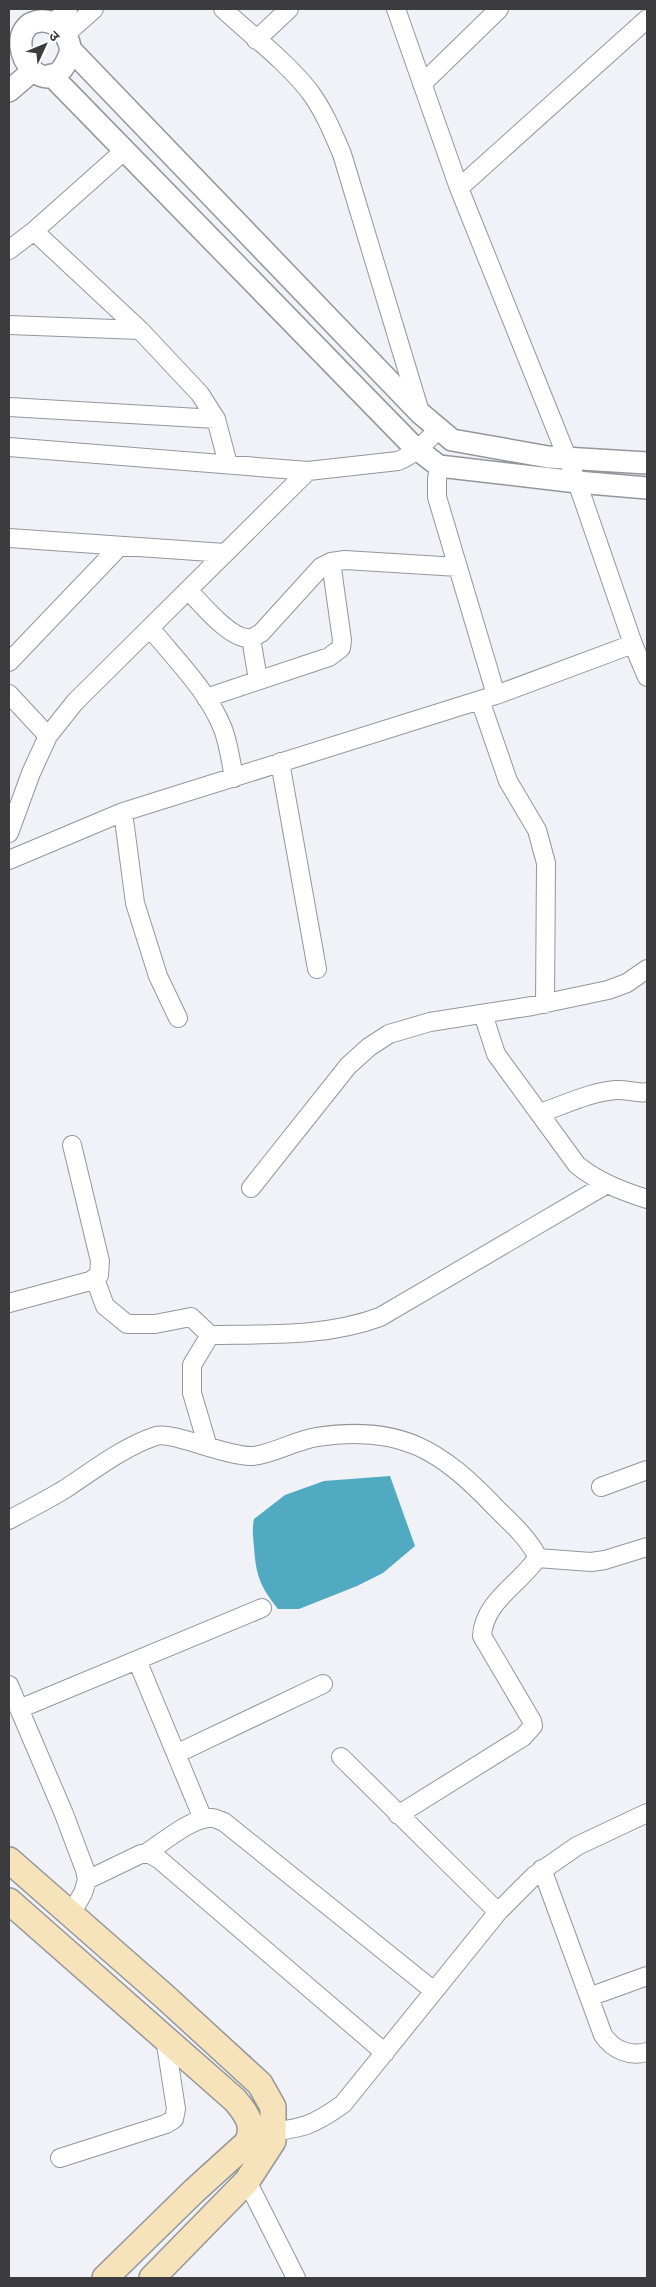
<svg xmlns="http://www.w3.org/2000/svg" width="656" height="2287" viewBox="0 0 656 2287" font-family="Inter,'Noto Sans Devanagari',sans-serif">
	<rect width="100%" height="100%" fill="#f0f2f8"/>
	<path fill="#50aac1" d="M390,1476L415,1546L383,1573L357,1586L299,1609H278C260,1586 256,1576 254,1547C253,1537 252,1528 254,1519L285,1495L324,1481Z"/>
	<g fill="none" stroke-linecap="round" stroke-linejoin="round">
		<g stroke="#94969b" stroke-width="20">
			<path id="minor" d="M223,9C252,36 286,61 310,92C324,111 333,133 342,154L420,412
				M396,9L459,188L577,482L633,644L647,677
				M53,23L68,9
				M66,34L94,9
				M256,40L289,9
				M422,84L499,9
				M459,188L647,19
				M34,231L140,330L200,394L216,419L228,464
				M9,250L34,231L125,150
				M9,325L140,330
				M9,407L216,419
				M9,447L308,471L398,461C414,455 425,442 438,430
				M439,466L437,479V497L496,695
				M9,538L225,553
				M189,591C202,604 231,641 251,638C254,638 258,634 261,633L321,567L331,562L345,560L458,567
				M151,629C176,660 208,691 223,729C229,745 231,762 234,778
				M251,638L258,680
				M9,662L120,546
				M9,694L48,736
				M206,698L329,657L341,648L342,640L331,562
				M480,700L508,781L537,830L546,863L545,1004
				M280,762L317,969
				M123,812L135,903L158,976L178,1018
				M9,833L31,773L48,736L75,702L308,471
				M9,860L123,812L496,695L633,644
				M483,1014L496,1054L577,1165C598,1182 622,1191 647,1199
				M540,1113C564,1105 590,1092 616,1090C627,1089 636,1094 647,1092
				M251,1188L348,1066L369,1047L389,1034L430,1022L532,1006L608,990L627,983L647,969
				M95,1279L105,1306L127,1324H155L191,1317L210,1335C268,1334 326,1337 380,1317L607,1184
				M9,1303L90,1281L99,1275L100,1261L72,1145
				M208,1447L192,1393V1365L210,1335
				M601,1487L647,1470
				M9,1520C27,1510 47,1500 65,1489C94,1470 123,1447 156,1436C172,1431 227,1457 252,1456C271,1455 296,1440 317,1437C400,1424 441,1450 496,1508C510,1522 527,1537 536,1554C537,1558 538,1558 535,1561C518,1585 484,1602 482,1636L532,1721L533,1726L523,1737L398,1815
				M537,1558L591,1562L605,1560L647,1547
				M137,1660L203,1819
				M9,1685L64,1814L85,1870L87,1880L83,1893L71,1914
				M19,1709L262,1608
				M176,1754L323,1684
				M341,1757L498,1912
				M145,1854C161,1844 193,1816 212,1818C216,1818 220,1821 224,1822L434,1991
				M542,1869L603,2035C613,2050 630,2057 647,2052
				M87,1880L141,1854H150L160,1860L385,2053
				M589,1997L647,1976
				M264,2133C302,2128 311,2127 343,2104L498,1912L534,1876L577,1846L647,1813
				M60,2158L166,2124L174,2119L176,2109L165,2038
				M247,2181L296,2278"/>
		</g>
		<g stroke="#94969b" stroke-width="24">
			<path id="tertiary" d="M71,50C52,114 0,47 30,24C51,14 67,30 71,50L420,413L452,440L548,457L647,463
				M51,75L414,447L439,466L577,482L647,488
				M9,91L30,73"/>
		</g>
		<g stroke="#94969b" stroke-width="28">
			<path id="secondary" d="M9,1860L164,1996L260,2084L273,2107V2141L247,2181L152,2278
				M9,1901L235,2100C246,2113 256,2126 247,2143L194,2191L105,2278"/>
		</g>
		<use href="#minor" stroke="#fff" stroke-width="18"/>
		<use href="#tertiary" stroke="#fff" stroke-width="21"/>
		<use href="#secondary" stroke="#f6e3ba" stroke-width="25"/>
	</g>
	<rect width="656" height="2287" fill="none" stroke="#3c3c3f" stroke-width="20"/>
	<g transform="translate(45 45) rotate(46)" stroke="#ffffff" stroke-width="4" paint-order="stroke">
	<path d="M0-4L9 19L0 12L-9 19Z" fill="#3c3c3f"/>
	<text y="-8" font-size="14" font-weight="bold" text-anchor="middle" fill="#3c3c3f">उ</text>
	</g>
</svg>
